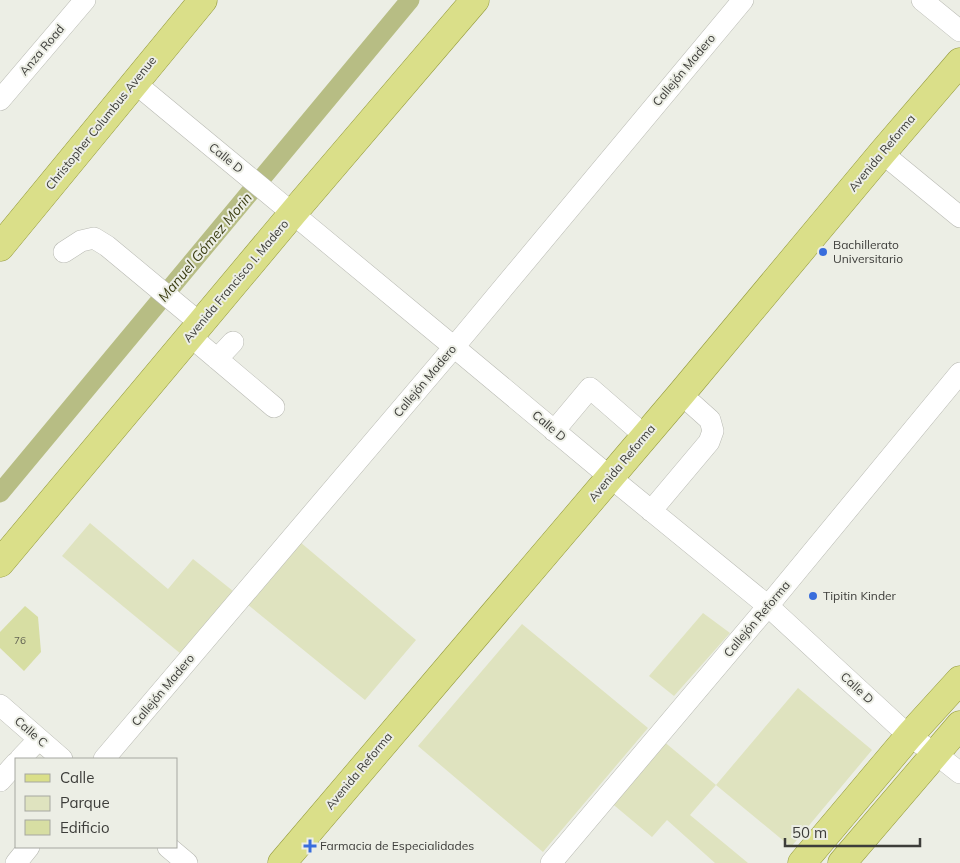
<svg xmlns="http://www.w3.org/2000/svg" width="960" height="863" viewBox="0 0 960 863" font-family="Mulish,sans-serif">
	<rect width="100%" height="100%" fill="#eceee5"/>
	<path fill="#dfe3bf" d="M90,523L168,589L193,559L233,591L181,654L62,556Z
		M300,542L416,640L365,700L247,604Z
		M703,613L730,633L674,696L649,676Z
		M522,624L648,728L543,852L418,746Z
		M798,688L872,750L791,847L716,785L690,815L748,863H715L667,820L652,837L609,801L662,740L716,785Z"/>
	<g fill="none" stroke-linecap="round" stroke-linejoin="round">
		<path stroke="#b7bd84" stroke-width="19" d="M0,493L410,0"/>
	</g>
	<path fill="#d7dea3" d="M25,606L38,617L41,652L24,671L0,648V632Z"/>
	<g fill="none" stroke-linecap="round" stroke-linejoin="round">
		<g stroke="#b9bab3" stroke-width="22">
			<path id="minor" d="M922,0L960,31
				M135,83L454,347L610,477L768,606L909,736L936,754L960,773
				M0,100L85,0
				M882,153L960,217
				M64,252L81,241L94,238L107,246L201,324
				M190,336L274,407
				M217,359L233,342
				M554,431L590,388L644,435
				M651,511L709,442L713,431L710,420L681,394
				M0,705L62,759
				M20,759L39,739
				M104,759L454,347L743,0
				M0,781L16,763
				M168,847L187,863
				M16,863L29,847
				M551,863L768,606L960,373"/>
		</g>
		<g stroke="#93993b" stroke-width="29">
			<path id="major" d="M0,247L203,0
				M0,563L293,213L475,0
				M282,863L681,394L882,153L960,62
				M802,863L909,736L960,680
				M842,863L960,725"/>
		</g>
		<use href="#minor" stroke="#fff" stroke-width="21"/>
		<use href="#major" stroke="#dadf89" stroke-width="28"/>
	</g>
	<g fill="#396ddc" stroke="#eceee5" stroke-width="2">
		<circle cx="823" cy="252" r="5"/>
		<circle cx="813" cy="596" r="5"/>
		<path d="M307.5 838.5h5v5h5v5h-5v5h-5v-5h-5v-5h5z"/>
	</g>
	<g text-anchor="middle" stroke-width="4" stroke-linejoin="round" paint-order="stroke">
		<g font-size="10" fill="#646554">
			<text x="20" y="644">76</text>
		</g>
		<g font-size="12" fill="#3d3d3a" stroke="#eceee5">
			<text transform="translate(42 50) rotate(-50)" y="4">Anza Road</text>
			<text transform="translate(684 70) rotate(-50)" y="4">Callejón Madero</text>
			<text transform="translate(101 123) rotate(-51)" y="4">Christopher Columbus Avenue</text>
			<text transform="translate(882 153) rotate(-50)" y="4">Avenida Reforma</text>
			<text transform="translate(226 158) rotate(39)" y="4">Calle D</text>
			<text transform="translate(236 281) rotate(-50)" y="4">Avenida Francisco I. Madero</text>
			<text transform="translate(425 381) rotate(-50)" y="4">Callejón Madero</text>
			<text transform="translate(549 426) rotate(40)" y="4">Calle D</text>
			<text transform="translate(622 463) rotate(-50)" y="4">Avenida Reforma</text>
			<text transform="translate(757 619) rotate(-50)" y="4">Callejón Reforma</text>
			<text transform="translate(857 688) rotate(43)" y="4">Calle D</text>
			<text transform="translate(163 690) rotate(-50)" y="4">Callejón Madero</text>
			<text transform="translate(31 732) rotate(41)" y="4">Calle C</text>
			<text transform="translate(359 771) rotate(-50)" y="4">Avenida Reforma</text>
		</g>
		<g font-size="12" fill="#3d3d3a" stroke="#eceee5" text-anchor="start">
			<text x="833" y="249">Bachillerato<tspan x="833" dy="14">Universitario</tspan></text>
			<text x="823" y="600">Tipitin Kinder</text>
			<text x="320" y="850">Farmacia de Especialidades</text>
		</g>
		<g font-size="14" font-style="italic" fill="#3c3f13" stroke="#eceee5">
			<text transform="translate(205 247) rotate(-50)" y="5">Manuel Gómez Morin</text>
		</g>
	</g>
	<rect x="15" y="758" width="162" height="90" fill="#eceee5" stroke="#a6a7a1"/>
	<rect x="25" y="774" width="25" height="8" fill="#dadf89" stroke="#a6a7a1"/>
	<text x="60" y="783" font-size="15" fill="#3d3d3a">Calle</text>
	<rect x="25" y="796" width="25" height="15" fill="#dfe3bf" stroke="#a6a7a1"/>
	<text x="60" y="808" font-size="15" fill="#3d3d3a">Parque</text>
	<rect x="25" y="820" width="25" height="15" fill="#d7dea3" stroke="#a6a7a1"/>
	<text x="60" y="833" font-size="15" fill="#3d3d3a">Edificio</text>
	<path d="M785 838v8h135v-8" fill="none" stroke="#3d3d3a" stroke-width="2.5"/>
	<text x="792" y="838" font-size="15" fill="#3d3d3a" stroke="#eceee5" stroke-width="4" paint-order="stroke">50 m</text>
</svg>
